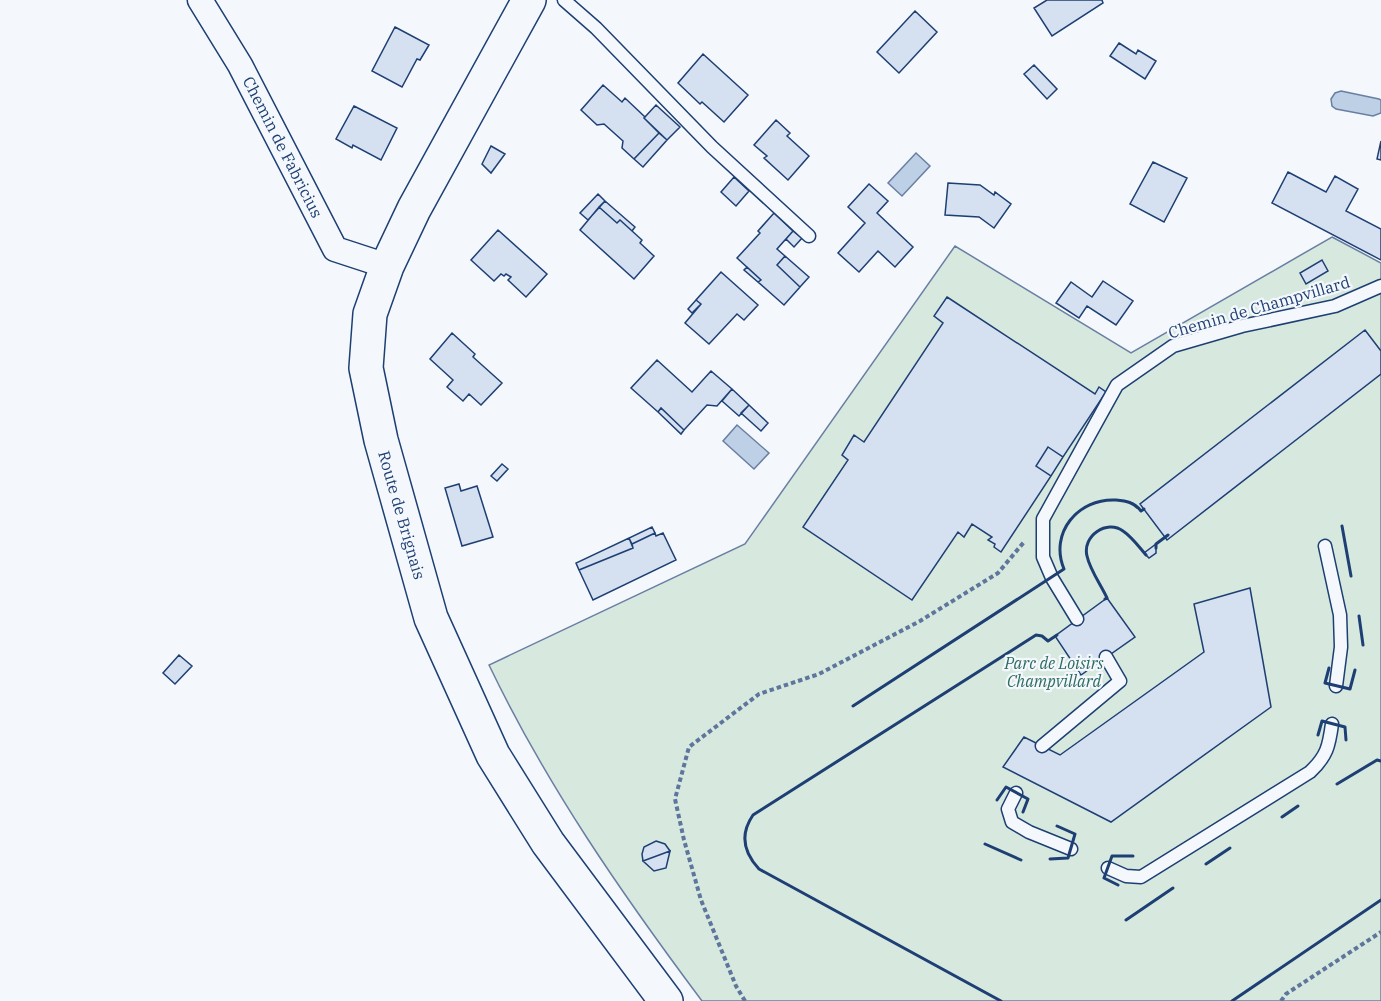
<svg xmlns="http://www.w3.org/2000/svg" width="1381" height="1001" viewBox="0 0 1381 1001" font-family="'IBM Plex Serif',serif">
	<rect width="100%" height="100%" fill="#f4f7fb"/>
	<path fill="#d7e8df" stroke="#687fa3" stroke-width="1.5" d="M1332,237L1381,263V1001H702C622,894 547,786 489,665L745,544L955,246L1131,353Z"/>
	<path fill="#bed0e5" stroke="#687fa3" stroke-width="1.5" d="M1341,91L1379,99L1381,100V113L1373,116L1336,109L1332,106L1331,99L1335,93Z
		M916,153L930,166L902,196L888,183Z
		M737,425L769,453L754,469L723,441Z"/>
	<path fill="#d5e0f0" stroke="#1d3f73" stroke-width="1.5" d="M1047,0H1102L1103,3L1052,36L1034,8Z
		M915,11L937,32L899,73L877,52Z
		M395,27L429,45L420,60L417,59L402,87L372,71Z
		M1119,43L1136,54L1138,50L1156,61L1145,79L1110,56Z
		M703,54L748,95L724,122L702,102L700,104L678,83Z
		M1034,65L1057,89L1047,99L1024,74Z
		M603,85L622,102L625,98L645,117L644,118L659,133L634,159L622,148L623,141L604,124L597,125L581,110Z
		M656,105L680,127L667,140L644,118Z
		M354,106L397,128L381,160L353,145L352,148L336,139Z
		M776,120L790,133L787,136L809,156L788,180L764,158L767,156L754,145Z
		M659,133L667,140L643,167L634,159Z
		M1381,141V160L1377,159Z
		M491,146L505,154L491,173L482,164Z
		M1153,162L1187,178L1164,222L1130,204Z
		M1288,172L1326,192L1335,176L1358,189L1346,211L1381,229V260L1272,203Z
		M734,177L749,191L736,206L721,192Z
		M948,183L980,185L994,195L995,192L1011,204L994,228L979,217L945,215Z
		M869,184L888,201L877,213L913,247L895,267L878,251L859,272L838,253L865,223L848,207Z
		M598,194L605,201L588,220L580,213Z
		M605,201L635,227L632,231L620,220L617,223L599,207Z
		M599,207L617,223L620,220L642,240L640,243L654,256L634,279L580,230Z
		M774,213L793,231L777,249L785,256L777,265L800,287L784,305L758,282L761,280L737,258L760,233L758,231Z
		M498,230L547,274L526,297L508,280L511,277L506,274L504,276L501,274L494,281L471,260Z
		M793,231L802,238L794,247L786,239Z
		M785,256L809,277L800,287L777,265Z
		M1322,260L1328,271L1306,284L1300,273Z
		M747,267L761,280L758,282L744,270Z
		M721,272L758,305L744,320L737,314L709,344L685,323L701,304L696,300Z
		M1103,281L1133,301L1116,325L1087,306L1079,318L1056,303L1071,282L1092,297Z
		M947,297L1095,394L1099,387L1106,392L1063,457L1048,447L1036,466L1051,476L1001,552L994,547L995,544L988,540L992,537L972,524L964,537L958,532L912,600L803,527L848,460L842,455L854,435L864,442L943,323L934,316Z
		M696,300L701,304L692,313L688,309Z
		M1365,330L1381,351V374L1167,540L1140,504Z
		M452,333L475,354L473,357L502,383L481,405L469,394L463,401L447,387L453,380L430,359Z
		M657,360L692,392L711,371L732,389L717,406L707,405L684,430L661,408L658,412L631,388Z
		M732,389L749,405L739,416L722,401Z
		M749,405L768,423L761,431L741,413Z
		M661,408L684,430L681,434L658,412Z
		M1048,447L1063,457L1051,476L1036,466Z
		M502,464L508,469L497,481L491,476Z
		M459,484L461,491L477,486L493,537L462,546L445,488Z
		M652,527L655,533L632,544L629,538Z
		M655,533L656,536L663,533L676,560L593,600L579,570L633,548L632,544Z
		M629,538L633,548L579,570L576,563Z
		M1156,544V553L1149,558L1144,553Z
		M1250,588L1271,707L1111,822L1003,767L1024,737L1060,755L1204,652L1194,604Z
		M1107,598L1135,637L1081,675L1055,636Z
		M179,655L192,666L175,684L163,673Z
		M656,841L665,844L670,851L643,861L642,854L644,847Z
		M670,851L666,868L654,871L643,861Z"/>
	<g fill="none" stroke-linecap="round" stroke-linejoin="round">
		<g stroke="#1d3f73" stroke-width="15">
			<path id="lane" d="M564,0L596,28L712,147L809,236
				M1325,546L1340,615L1341,647L1336,686
				M1077,619L1052,578L1043,557V519L1117,385L1173,346L1242,326L1335,306L1381,286
				M1042,746L1120,681L1106,657
				M1016,793L1008,809L1012,822L1029,832L1071,849
				M1108,868L1126,876L1141,877L1310,772C1327,756 1329,746 1332,724"/>
		</g>
		<g stroke="#1d3f73" stroke-width="27">
			<path id="street" d="M200,0L240,65L335,249L387,266"/>
		</g>
		<g stroke="#1d3f73" stroke-width="36">
			<path id="secondary" d="M529,0L414,209L387,266L370,314L366,368L381,440L431,618L493,755L548,843L666,1001"/>
		</g>
		<path stroke="#5e769c" stroke-width="4" stroke-dasharray="4.5 3" stroke-linecap="butt" d="M745,1001L736,986L701,900L684,840L675,799L689,747L759,694L819,674L920,621L998,573L1024,542
			M1281,1001L1286,994L1381,932"/>
		<use href="#lane" stroke="#f4f7fb" stroke-width="12"/>
		<use href="#street" stroke="#f4f7fb" stroke-width="24"/>
		<use href="#secondary" stroke="#f4f7fb" stroke-width="33"/>
		<path stroke="#1d3f73" stroke-width="3" d="M1342,526L1351,576
			M1156,548V544L1168,535
			M1105,599L1107,598C1101,585 1090,570 1087,556C1082,536 1107,519 1123,531C1132,537 1139,547 1146,555
			M1359,616L1363,645
			M1329,668L1325,683L1350,689L1355,670
			M853,706L1064,569C1049,533 1078,498 1116,500C1126,501 1134,502 1141,511L1144,509
			M1318,735L1322,721L1345,727L1346,740
			M1337,784L1377,760L1381,761
			M997,800L1006,787L1028,799L1023,812
			M1282,817L1298,806
			M985,844L1021,860
			M1050,859L1068,858L1075,834L1057,826
			M1206,864L1230,848
			M1118,885L1104,878L1112,856H1133
			M1126,920L1173,888
			M1001,1001L759,869C743,852 740,834 753,815L1036,635L1042,636L1048,641L1057,635
			M1232,1001L1381,900"/>
	</g>
	<g text-anchor="middle" stroke-width="4.5" stroke-linejoin="round" paint-order="stroke">
		<g font-size="16" fill="#1d3f73" stroke="#f4f7fb">
			<text transform="translate(283 147) rotate(63)" y="6">Chemin de Fabricius</text>
			<text transform="translate(1259 307) rotate(-16)" y="6">Chemin de Champvillard</text>
			<text transform="translate(402 515) rotate(74)" y="6">Route de Brignais</text>
		</g>
		<g font-size="16" font-style="italic" fill="#2c6c60" stroke="#f4f7fb">
			<text x="1054" y="669">Parc de Loisirs<tspan x="1054" dy="18">Champvillard</tspan></text>
		</g>
	</g>
</svg>
